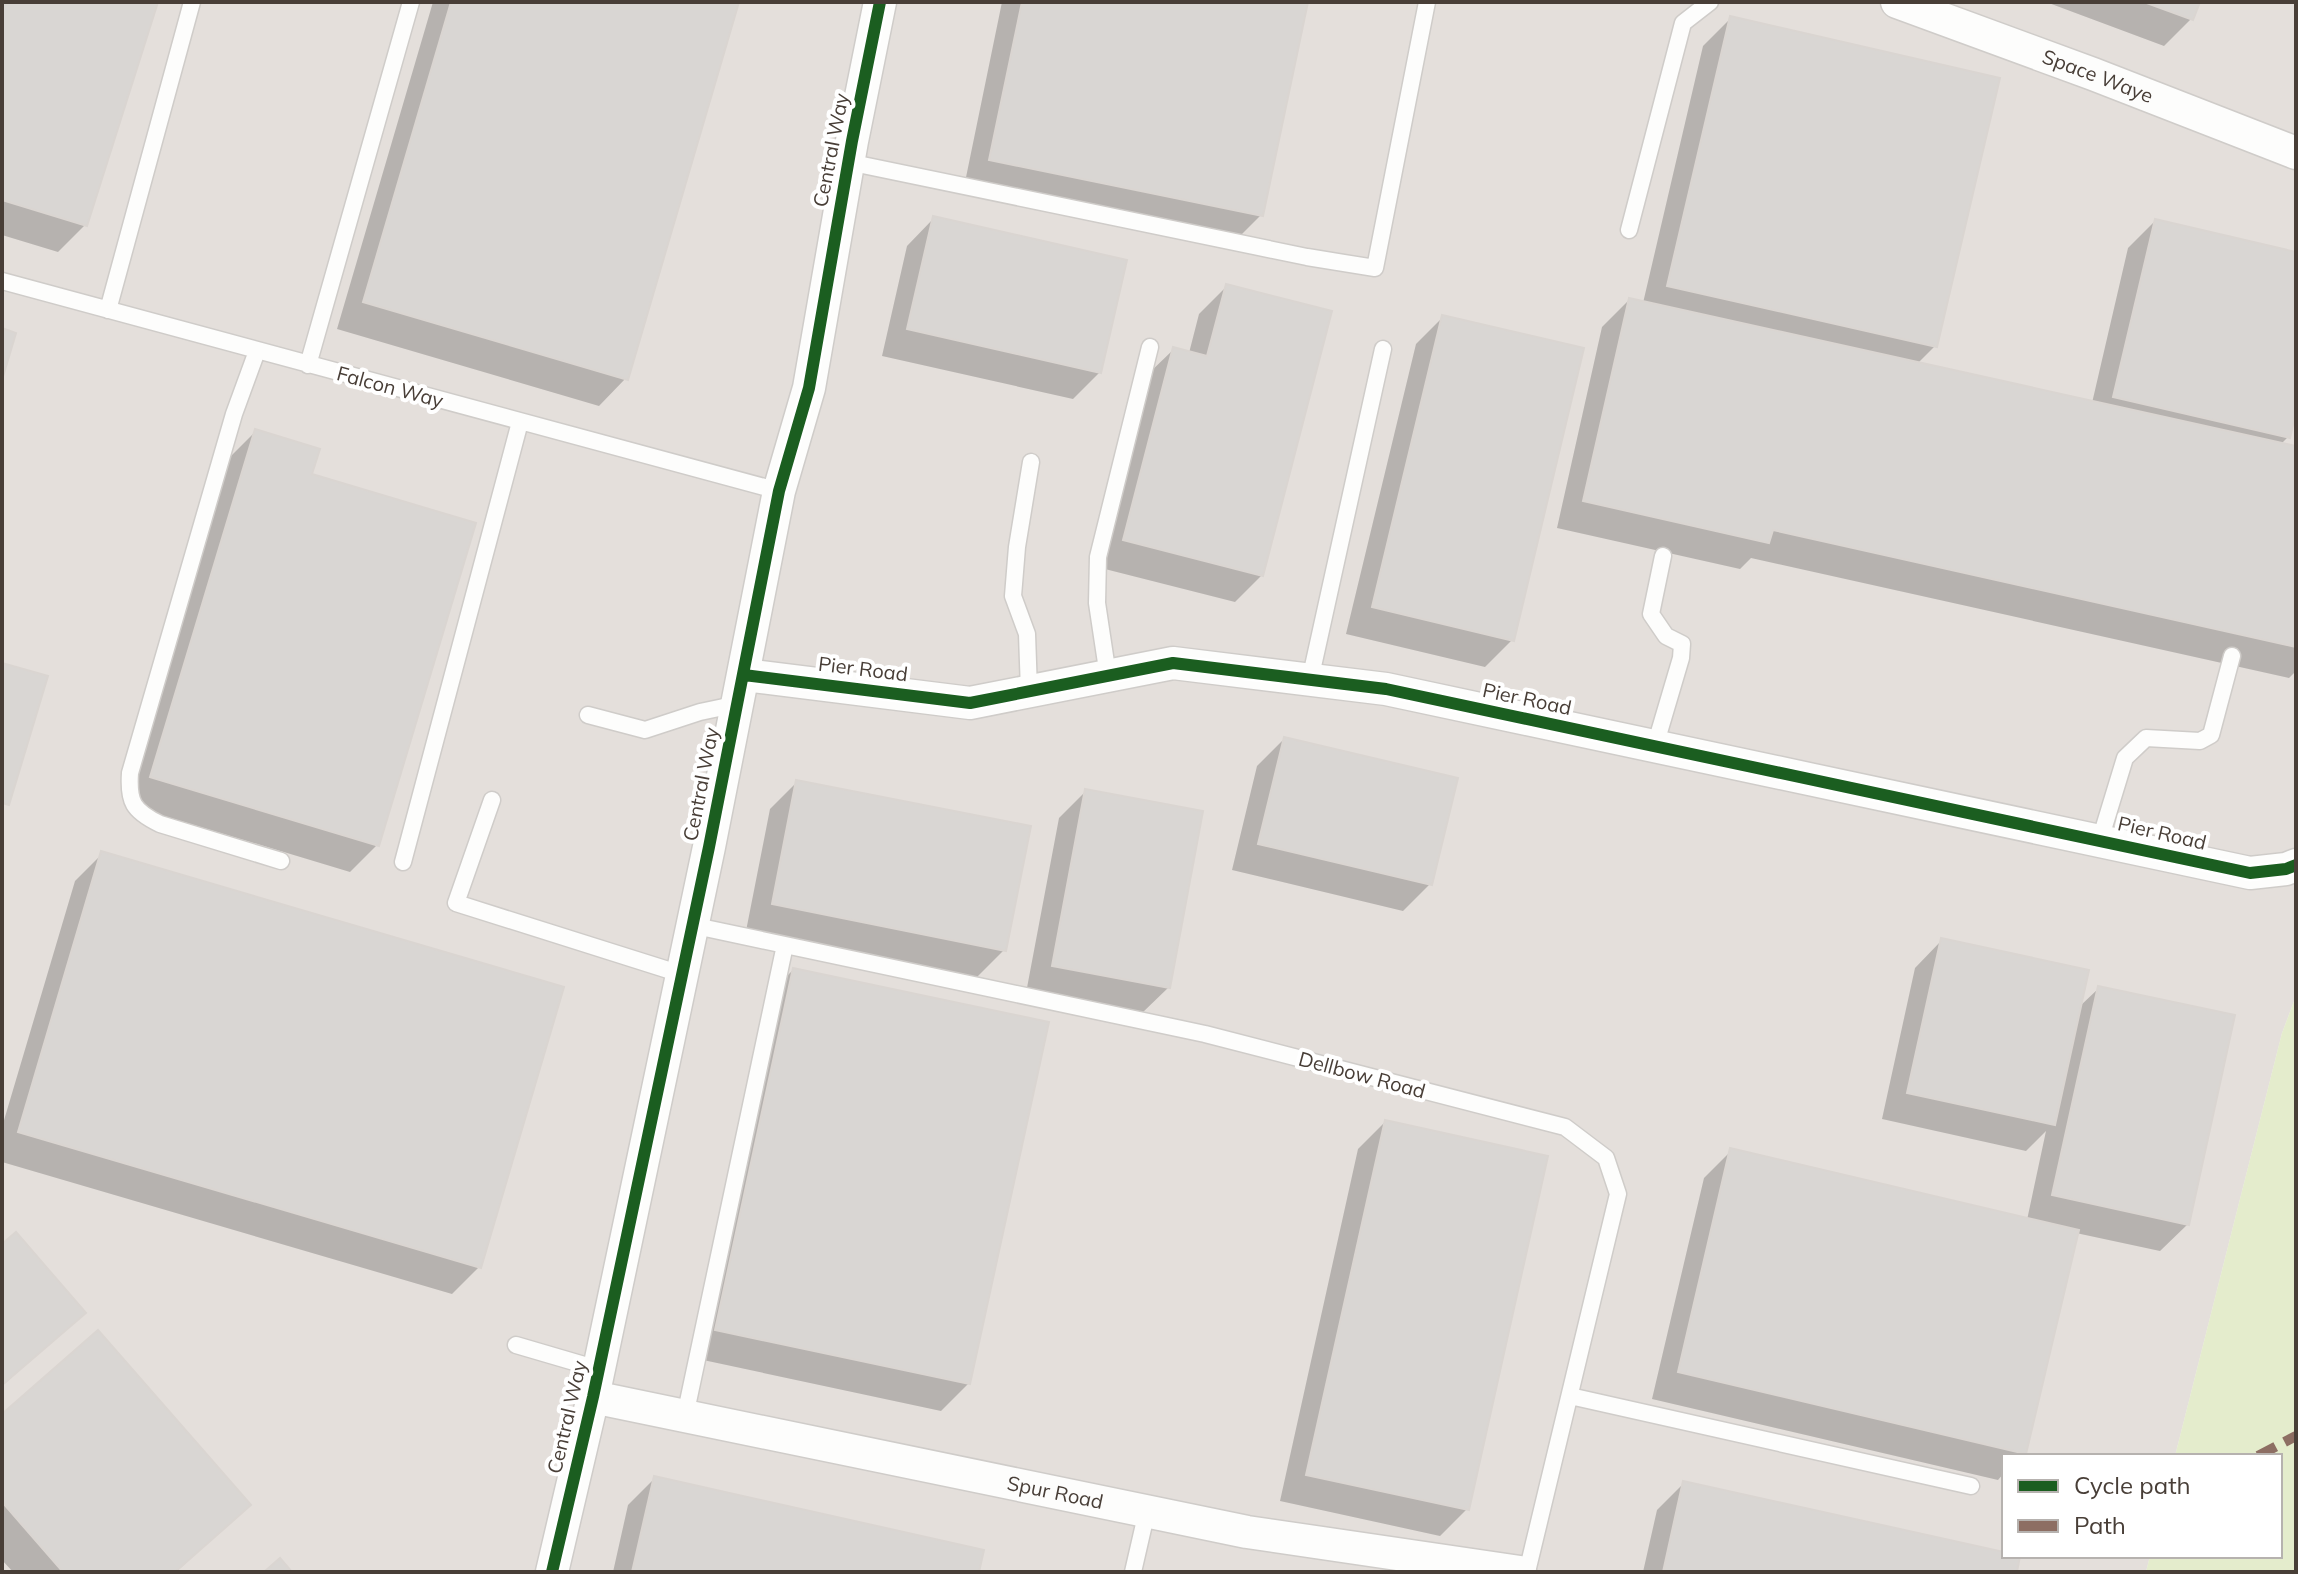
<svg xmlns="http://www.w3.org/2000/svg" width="2298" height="1574" viewBox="0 0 2298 1574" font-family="Mulish,sans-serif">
	<rect width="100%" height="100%" fill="#f1efec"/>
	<path fill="#e4dfdb" d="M2,2H2296V996L2282,1033L2175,1456H2004V1556H2150L2146,1572H2Z"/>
	<path fill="#e4eccc" d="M2296,996V1572H2146L2150,1556H2280V1456H2175L2282,1033Z"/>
	<path fill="#0003" d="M2,2H156L85,225L58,252L2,235Z
		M433,2H737L626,378L599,406L337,329Z
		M1002,2H1306L1261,215L1234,242L964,187Z
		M2046,2H2198L2191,19L2164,46Z
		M1730,19L1935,346L1917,364L2092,403L2128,248L2155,221L2296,254V404L2288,437L2280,445L2296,449V671L2289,678L1751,558L1740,569L1557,528L1602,327L1629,300L1643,303L1703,46Z
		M934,218L1100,372L1073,399L882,356L907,246Z
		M1226,287L1262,575L1235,602L1097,567L1146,376L1174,349L1189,353L1199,314Z
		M1443,317L1512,640L1485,667L1346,634L1416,344Z
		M255,432L310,475L377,845L350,872L124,804L228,459Z
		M1284,739L1430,884L1403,911L1232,870L1257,766Z
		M797,782L1004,950L977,977L746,931L770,809Z
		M1086,791L1169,987L1141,1014L1026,993L1059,818Z
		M102,854L479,1267L452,1294L2,1162V1127L75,881Z
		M1942,940L2079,1007L2099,988L2188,1224L2160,1251L2076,1233L2025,1453L2021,1456H2004V1473L1998,1480L1652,1399L1704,1178L1731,1151L2027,1220L2046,1131L2026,1151L1882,1119L1915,968Z
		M793,970L969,1383L941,1411L689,1357L766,997Z
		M1385,1122L1467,1509L1440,1536L1280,1501L1358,1149Z
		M2,1247L83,1313L2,1386Z
		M2,1417L248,1505L176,1572H13L2,1560Z
		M655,1478L977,1572H613L628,1505Z
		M1684,1483L2011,1556L2014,1572H1643L1657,1510Z"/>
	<path fill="#d9d6d3" stroke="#dad5d1" stroke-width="2" d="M2,2H158L87,226L2,200Z
		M451,2H739L628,380L363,302Z
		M1022,2H1308L1263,216L989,160Z
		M2144,2H2200L2193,20Z
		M1730,16L2000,78L1937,347L1667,286Z
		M933,216L1127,260L1101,373L907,329Z
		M2155,219L2296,252V412L2290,438L2113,397Z
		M1226,284L1332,311L1263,576L1123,540L1173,347L1207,356Z
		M1629,298L2296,446V647L1773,530L1769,543L1583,501Z
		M1442,315L1584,348L1514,641L1372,607Z
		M2,328L16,333L2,380Z
		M255,429L320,449L312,474L476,523L379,846L150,777Z
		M2,663L48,676L9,805L2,803Z
		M1284,737L1458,778L1432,885L1258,844Z
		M796,780L1031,826L1006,951L772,904Z
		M1085,789L1203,811L1170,988L1052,966Z
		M101,851L564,987L481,1268L18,1132Z
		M1941,938L2089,970L2055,1125L1907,1093Z
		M793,968L1049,1022L970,1384L715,1330Z
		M2098,986L2235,1015L2189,1225L2052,1195Z
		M1385,1120L1548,1156L1469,1510L1306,1475Z
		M1730,1148L2079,1230L2026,1454L1678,1372Z
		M16,1232L86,1313L2,1385V1244Z
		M98,1330L251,1505L175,1572H63L2,1502V1414Z
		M654,1476L984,1550L979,1572H632Z
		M1683,1481L2004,1552V1556H2020L2017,1572H1663Z
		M280,1558L292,1572H264Z"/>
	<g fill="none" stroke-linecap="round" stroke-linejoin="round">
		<g stroke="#cfccc9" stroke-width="19">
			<path id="lane" d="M848,162L1307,257L1375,268L1427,2
				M1629,230L1683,23L1710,2
				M2,281L779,491
				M108,310L192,2
				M257,351L234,414L130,773C128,802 133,811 160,824L281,861
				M308,365L411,2
				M1108,676L1097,603L1098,557L1150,347
				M1310,680L1383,349
				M1029,691L1027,634L1013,596L1017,547L1031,462
				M588,715L645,730L700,712L738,704
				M1655,746L1681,658L1682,644L1666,636L1651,614L1663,556
				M492,800L456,903L681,974
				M2100,840L2125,758L2146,738L2200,741L2211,735L2232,656
				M403,862L520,422
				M691,925L1205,1034L1565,1127L1606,1158L1618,1194L1527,1572
				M516,1345L598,1369
				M1570,1396L1971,1486
				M685,1416L785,945
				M1133,1572L1147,1511"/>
		</g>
		<g stroke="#cfccc9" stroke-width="35">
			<g id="street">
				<path id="s1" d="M1897,2L2093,74L2296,153"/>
				<path d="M744,675L970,703L1173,663L1386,689L2250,873L2286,869L2296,865"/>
				<path id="s2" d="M593,1397L1247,1532L1520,1572"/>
				<path d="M552,1572L593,1397L709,847L779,491L809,388L852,141L880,2"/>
			</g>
		</g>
		<use href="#lane" stroke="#fdfdfc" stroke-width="16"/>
		<use href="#street" stroke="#fdfdfc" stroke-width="32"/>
		<path stroke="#8d6e63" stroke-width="10" stroke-dasharray="20 10" stroke-linecap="butt" d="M2258,1456L2296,1436"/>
		<g stroke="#fff" stroke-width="17">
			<path id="cycleway" d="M744,675L970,703L1173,663L1386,689L2250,873L2286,869L2296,865
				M552,1572L593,1397L709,847L779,491L809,388L852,141L880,2"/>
		</g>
		<use href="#cycleway" stroke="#1b5e20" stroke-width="12"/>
	</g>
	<g text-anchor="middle" stroke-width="8" stroke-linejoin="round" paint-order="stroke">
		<g font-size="20" fill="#483e37" stroke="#fff">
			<text dy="7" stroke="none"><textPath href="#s1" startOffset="214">Space Waye</textPath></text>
			<text transform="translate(831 150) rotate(-79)" y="7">Central Way</text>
			<text transform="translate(390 387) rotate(15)" y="7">Falcon Way</text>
			<text transform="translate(863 669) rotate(7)" y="7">Pier Road</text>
			<text transform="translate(1527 699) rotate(12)" y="7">Pier Road</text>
			<text transform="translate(701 784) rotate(-79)" y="7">Central Way</text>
			<text transform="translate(2162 833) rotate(13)" y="7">Pier Road</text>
			<text transform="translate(1362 1075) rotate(15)" y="7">Dellbow Road</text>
			<text transform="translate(567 1417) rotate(-77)" y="7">Central Way</text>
			<text dy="7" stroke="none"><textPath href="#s2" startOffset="472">Spur Road</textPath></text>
		</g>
	</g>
	<rect width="2298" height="1574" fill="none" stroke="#483e37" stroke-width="8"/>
	<rect x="2002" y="1454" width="280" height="104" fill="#ffffff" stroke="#b6b2af" stroke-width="2"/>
	<rect x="2018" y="1480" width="40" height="12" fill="#1b5e20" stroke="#b6b2af" stroke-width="2"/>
	<text x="2074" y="1494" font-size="24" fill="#483e37">Cycle path</text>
	<rect x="2018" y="1520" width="40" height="12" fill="#8d6e63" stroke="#b6b2af" stroke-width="2"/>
	<text x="2074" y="1534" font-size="24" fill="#483e37">Path</text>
</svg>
